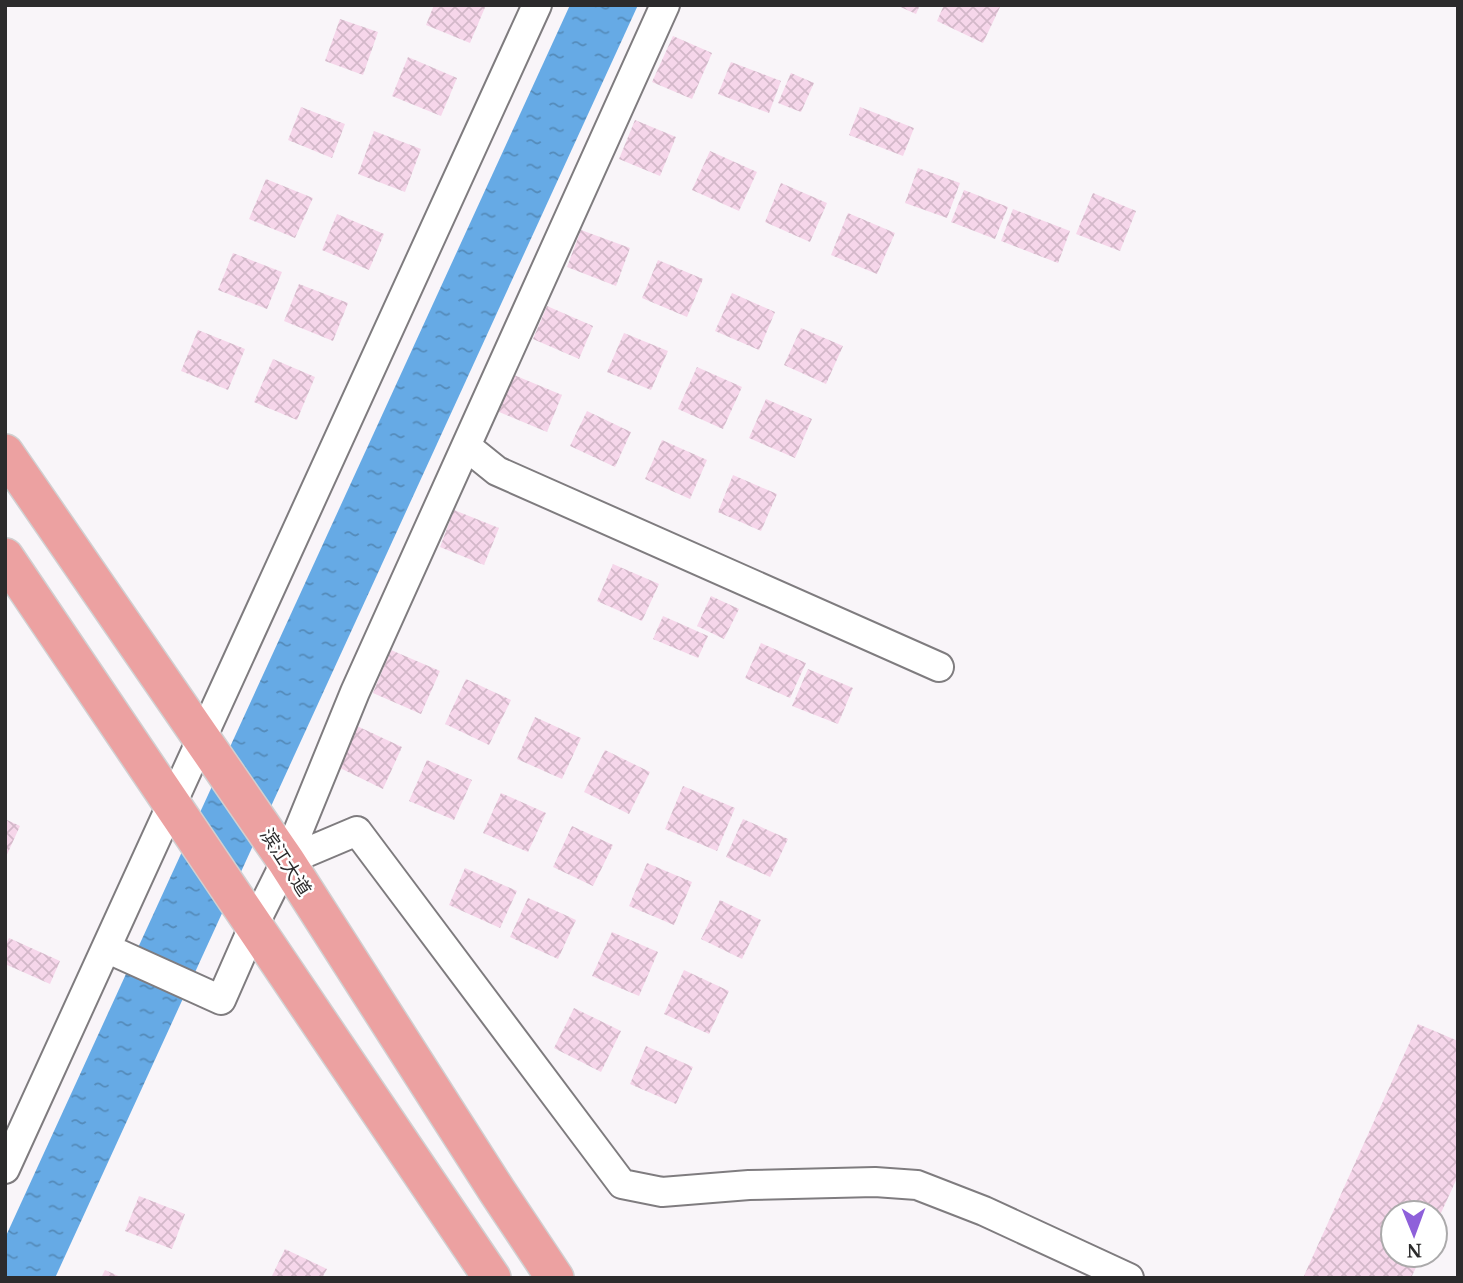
<svg xmlns="http://www.w3.org/2000/svg" width="1463" height="1283" viewBox="0 0 1463 1283" font-family="'Noto Serif','Noto Sans SC',serif">
	<defs>
		<pattern id="water-ripples" width="26" height="14" patternUnits="userSpaceOnUse" patternTransform="scale(1.75)"><rect width="26" height="14" fill="#66aae5"/><path d="M2 4q2-2 4 0t4 0M15 11q2-2 4 0t4 0" fill="none" stroke="#548bba"/></pattern>
		<pattern id="building-cross-hatch" width="8" height="8" patternUnits="userSpaceOnUse" patternTransform="scale(1.75)"><rect width="8" height="8" fill="#f6d6ea"/><path d="M0 0l8 8M0 8l8-8" fill="none" stroke="#d3b8c9"/></pattern>
	</defs>
	<rect width="100%" height="100%" fill="#f9f5f9"/>
	<path fill="url(#water-ripples)" d="M570,5H638L55,1278H5V1238Z"/>
	<path fill="url(#building-cross-hatch)" d="M434,5H486L470,43L426,25Z
		M896,5H920L916,14Z
		M944,5H1001L983,43L937,21Z
		M340,19L378,32L363,75L325,61Z
		M673,36L712,53L692,99L652,82Z
		M408,57L457,78L441,116L392,96Z
		M731,62L781,81L769,113L718,94Z
		M791,73L814,83L801,112L778,103Z
		M301,107L345,124L332,158L288,140Z
		M860,107L914,128L903,156L849,135Z
		M635,120L676,137L660,176L619,159Z
		M374,131L421,149L405,192L358,174Z
		M710,151L757,172L739,211L692,190Z
		M918,168L960,183L947,218L905,203Z
		M266,179L313,198L295,238L249,219Z
		M781,183L827,203L810,242L765,222Z
		M964,190L1008,207L995,239L951,222Z
		M1093,193L1136,211L1120,251L1076,234Z
		M1013,209L1070,231L1058,263L1001,241Z
		M848,213L895,233L877,274L831,255Z
		M337,214L384,234L369,270L322,250Z
		M581,230L630,248L616,286L567,267Z
		M233,253L282,272L267,309L218,290Z
		M658,260L703,279L687,317L642,298Z
		M299,284L348,303L333,341L284,321Z
		M732,293L775,312L759,350L715,331Z
		M547,306L593,326L579,359L533,339Z
		M801,328L843,346L826,384L784,365Z
		M198,330L245,349L228,390L181,371Z
		M624,333L668,351L651,390L607,372Z
		M273,359L315,377L297,420L254,402Z
		M697,367L742,387L723,429L678,409Z
		M514,375L562,395L547,432L499,412Z
		M766,399L812,419L795,458L749,438Z
		M587,411L631,432L615,467L570,446Z
		M662,440L707,460L690,499L645,479Z
		M733,475L777,494L761,531L718,512Z
		M454,510L499,528L484,565L440,547Z
		M613,564L659,584L642,621L597,601Z
		M711,596L739,609L724,639L697,626Z
		M663,616L708,636L698,658L653,639Z
		M761,643L806,663L790,698L745,678Z
		M391,650L440,671L421,714L373,693Z
		M808,669L853,688L838,724L792,706Z
		M466,679L511,700L489,745L445,724Z
		M535,717L581,738L562,779L517,759Z
		M357,726L402,747L383,789L338,767Z
		M605,750L650,772L629,814L584,792Z
		M427,760L472,780L454,820L409,801Z
		M683,786L735,808L717,851L665,829Z
		M501,793L546,813L528,852L483,833Z
		M5,819L20,826L5,859Z
		M743,819L788,839L770,877L726,857Z
		M572,826L613,845L593,886L553,867Z
		M647,863L692,882L674,925L629,906Z
		M465,868L517,891L500,928L449,905Z
		M528,898L576,920L558,959L510,937Z
		M720,900L761,920L742,959L701,939Z
		M612,932L658,952L639,996L592,976Z
		M9,938L60,961L50,984L5,964V946Z
		M684,970L729,991L709,1034L664,1014Z
		M574,1008L621,1031L601,1072L554,1048Z
		M1418,1024L1458,1041V1176L1435,1226V1213H1393V1255H1422L1411,1278H1303Z
		M646,1046L693,1067L676,1104L630,1084Z
		M139,1196L185,1214L172,1249L125,1231Z
		M285,1249L327,1269L322,1278H271Z
		M105,1270L123,1278H101Z"/>
	<g fill="none" stroke-linecap="round" stroke-linejoin="round">
		<g stroke="#7f7c7f" stroke-width="32">
			<path id="minor" d="M466,446L497,471L939,667
				M286,861L357,831L622,1184L662,1192L749,1185L875,1182L917,1185L984,1211L1129,1278
				M106,948L221,1000L254,925L286,861L355,692L665,5
				M5,1169L537,5"/>
		</g>
		<g stroke="#d1d0d1" stroke-width="40">
			<path id="major" d="M5,453L286,861L497,1191L555,1278
				M5,557L492,1278"/>
		</g>
		<use href="#minor" stroke="#fff" stroke-width="28"/>
		<use href="#major" stroke="#eca1a1" stroke-width="37"/>
	</g>
	<g text-anchor="middle" stroke-width="5" stroke-linejoin="round" paint-order="stroke">
		<g font-size="19" fill="#2c2b2c" stroke="#fff">
			<text transform="translate(286 862) rotate(57)" y="7">滨江大道</text>
		</g>
	</g>
	<rect width="1463" height="1283" fill="none" stroke="#2c2b2c" stroke-width="14"/>
	<g transform="translate(1414 1234) rotate(179)"><circle r="33" fill="#ffffff" stroke="#abaaab" stroke-width="2"/>
	<path d="M0-5L12 26L0 18L-12 26Z" fill="#8e60da"/>
	<text y="-10" font-size="19" font-weight="bold" text-anchor="middle" fill="#2c2b2c">N</text>
	</g>
</svg>
